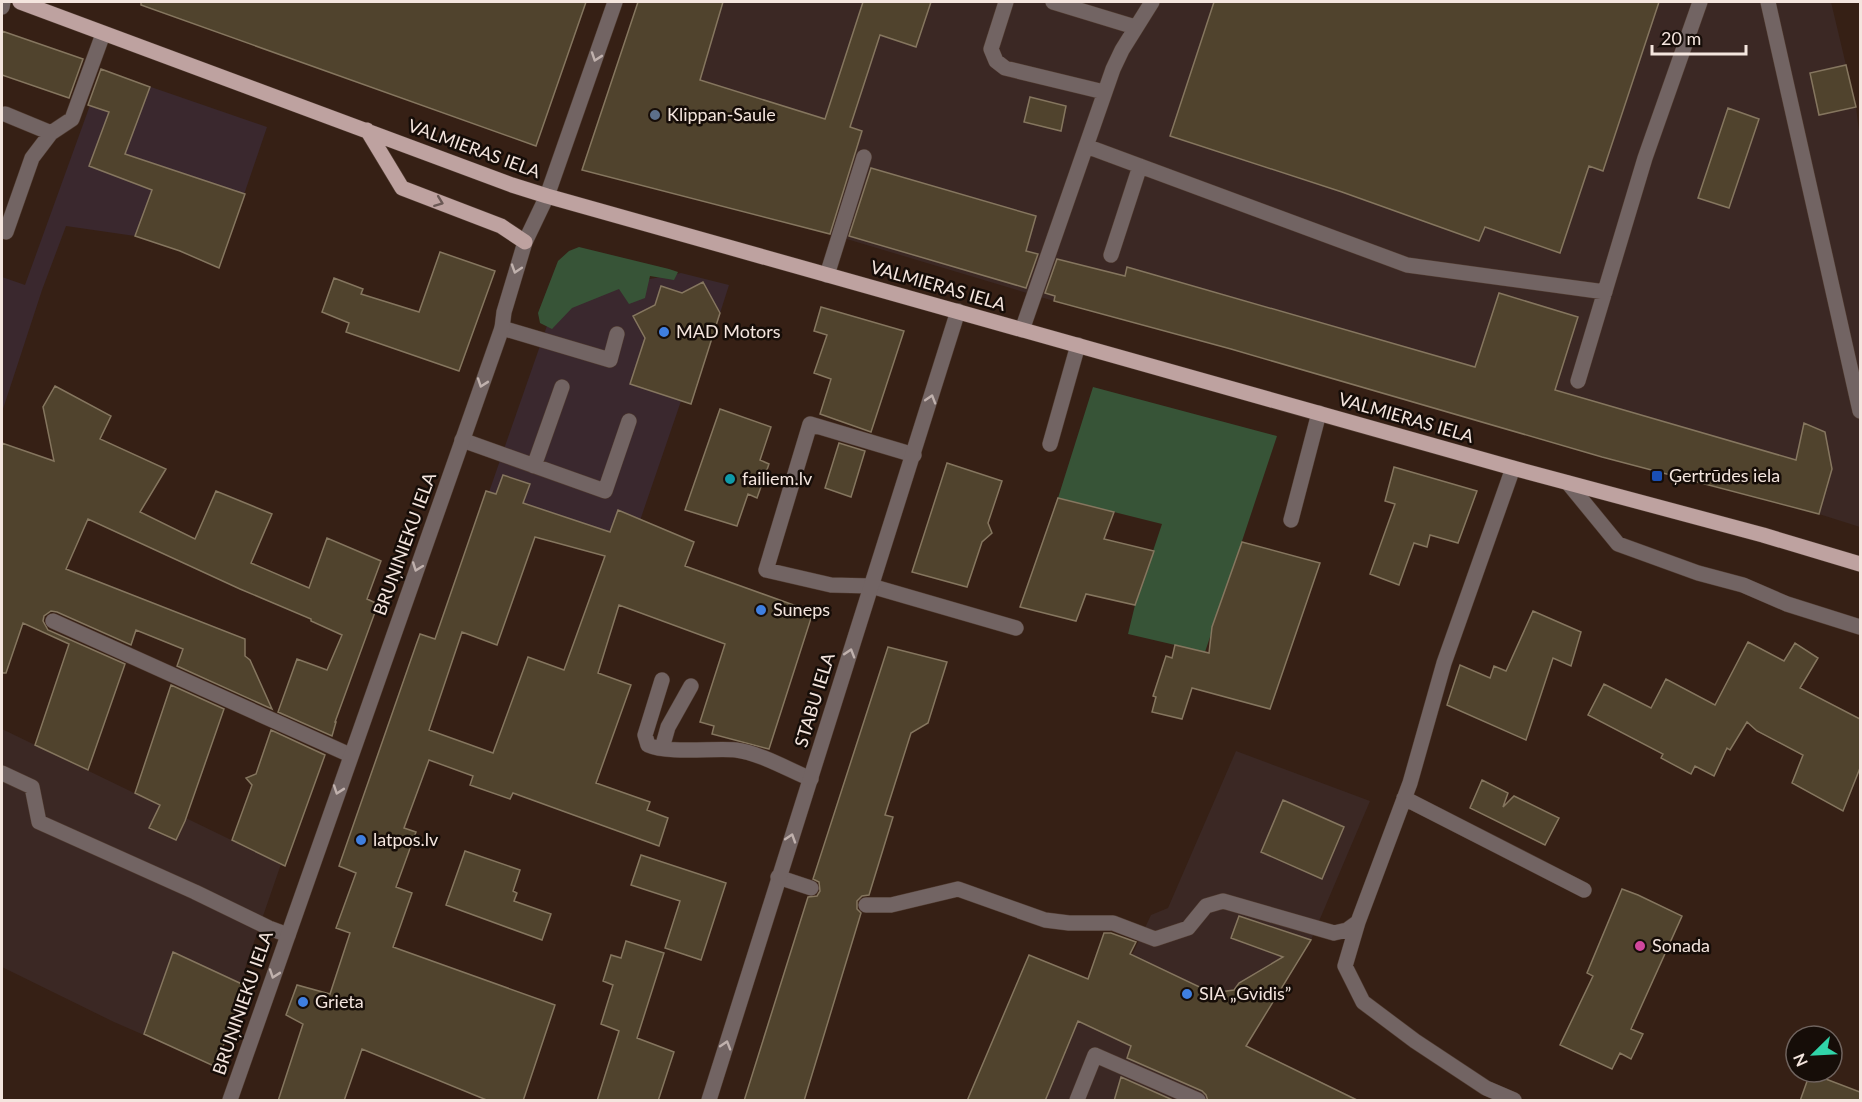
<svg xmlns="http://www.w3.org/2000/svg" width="1862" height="1102" viewBox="0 0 1862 1102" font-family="Lato,sans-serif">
	<rect width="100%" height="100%" fill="#362015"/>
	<path fill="#3a282e" d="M122,77L267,127L219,268L180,251L135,236L66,226L42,290L2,412V277L25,285L98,83Z
		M681,273L729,285L691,404L681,401L633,541L489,492L549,320L584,298L624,284Z"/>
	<path fill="#3b2824" d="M638,2H1831L1856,107L1860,139V527L1819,514L1602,457L1231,349L1054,301L830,234L582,170Z
		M2,729L281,864L246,965L244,985L183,1052L114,1022L2,967Z
		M1236,751L1370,801L1311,940L1246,1046L1359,1100H967L1029,955L1116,989L1151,915L1168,908Z"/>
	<path fill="#375437" d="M579,247L669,269L678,272L674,280L650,276L645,298L629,304L619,289L572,308L552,329L540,323L538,313L558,261L569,251Z
		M1093,387L1277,436L1205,652L1128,634L1135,605L1162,524L1058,498Z"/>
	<path fill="#50432d" stroke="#85765f" stroke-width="1.5" fill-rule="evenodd" d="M141,2H586L536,146L141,5Z
		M638,2H723L700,80L825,119L863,2H931L916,47L880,35L850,127L862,131L830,234L582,170Z
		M1214,2H1659L1603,171L1589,166L1560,253L1485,227L1479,241L1342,192L1170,136Z
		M2,31L83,59L69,98L2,75Z
		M1846,65L1856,107L1819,115L1810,73Z
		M101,69L150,87L125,154L245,194L219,268L180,251L135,236L152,190L89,166L109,112L88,105Z
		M1030,97L1066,106L1061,131L1024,122Z
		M1728,108L1759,119L1729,208L1698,198Z
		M871,168L1036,216L1026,251L1038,254L1026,288L849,236Z
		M440,252L495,271L459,371L346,332L349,323L322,312L334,278L363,289L361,294L419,312Z
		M1057,259L1125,276L1127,267L1475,367L1499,293L1578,317L1555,390L1796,460L1804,423L1825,432L1832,469L1819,514L1602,457L1231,349L1054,301L1055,296L1045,293Z
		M703,282L720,313L691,404L630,384L645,338L633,316L655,305L661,286L682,293Z
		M821,307L904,331L871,432L820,414L831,379L814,373L827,335L814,331Z
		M55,386L111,416L100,439L166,469L140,512L195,539L216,491L272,514L251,563L309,588L327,538L381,561L367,599L378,604L335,722H336L332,736L278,712L297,659L327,670L342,635L311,621V619L240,589L88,519L66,569L245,639V656L250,660L272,709L177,666L183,649L136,630L131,645L57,612L51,611L44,616L43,621L48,630L125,664L88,770L35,745L69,644L23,623L6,673H2V443L54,461L43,407Z
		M720,409L771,427L760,460L769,464L757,498L748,494L737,526L685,510Z
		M839,443L865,451L851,497L825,488Z
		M947,463L1002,481L988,523L992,533L982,542L967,587L912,572Z
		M1394,467L1477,491L1458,543L1430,535L1427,547L1414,543L1399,585L1370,574L1395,504L1385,501Z
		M503,475L530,484L523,503L610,532L618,510L694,542L685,566L813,612L769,749L712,734L714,726L700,722L725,644L619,605L598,673L631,685L596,783L650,802L647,810L668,818L659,846L513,793L510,799L470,785L473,776L429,760L404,828L416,832L396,887L412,893L393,947L555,1005L523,1101H489L362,1049L344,1101H278L303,1024L286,1015L297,985L330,994L350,933L336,928L356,873L339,866L416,645L420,634L435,639L486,491L496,494ZM535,537L605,556L564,670L528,657L493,753L429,730L462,632L497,645Z
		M1058,498L1114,512L1104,539L1154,551L1135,605L1086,594L1076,621L1020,607Z
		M1242,542L1320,563L1270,709L1192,688L1182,719L1152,712L1156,697L1153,696L1166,656L1172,658L1175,645L1209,653L1212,627Z
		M1533,611L1581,632L1571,666L1553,658L1526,740L1447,705L1460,665L1490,678L1494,666L1506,671Z
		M1748,642L1784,661L1795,643L1818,658L1800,688L1860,719V768L1843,811L1792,783L1803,755L1757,731L1747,722L1730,750L1727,748L1714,776L1695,766L1691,774L1661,758L1663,754L1588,715L1604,684L1651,708L1666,679L1715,705Z
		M888,647L947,662L928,723L911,733L885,815L893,817L869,895L862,896L857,901V909L861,913L804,1101H744L808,897L817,896L820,891L819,882L813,879Z
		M171,685L224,709L185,821L176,840L149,828L160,805L135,793Z
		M271,730L325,755L285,866L232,840L252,785L246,778L256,774Z
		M1482,780L1508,793L1503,807L1514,796L1559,818L1545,845L1470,808Z
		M1283,800L1344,827L1322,879L1261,852Z
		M465,851L520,870L513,891L517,893L514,901L551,914L542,940L446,905Z
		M641,855L726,883L701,960L665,948L680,901L631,885Z
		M1622,889L1638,895L1682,916L1631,1029L1643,1034L1631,1059L1620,1053L1612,1069L1560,1045L1593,976L1587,973Z
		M1239,916L1311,940L1246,1046L1359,1101H1208L1206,1095L1202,1091L1127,1058L1131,1046L1078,1021L1045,1101H967L1029,955L1088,979L1104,933H1111L1136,942L1130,954L1212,993L1234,990L1239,983L1283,957L1231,938Z
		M626,941L664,953L637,1038L674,1052L658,1101H597L619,1031L601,1024L613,985L603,981L611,955L621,958Z
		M173,952L244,985L216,1067L144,1034Z
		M1810,1073L1860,1092V1101H1800Z
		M1121,1077L1175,1101H1114Z"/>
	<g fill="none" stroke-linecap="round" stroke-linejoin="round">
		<g stroke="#513c31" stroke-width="16">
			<path id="service" d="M1006,2L991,49L996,61L1005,68L1104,92
				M1053,2L1135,27
				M1768,2L1860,411
				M2,7L3,2
				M5,114L51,133
				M1086,146L1407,265L1605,292
				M6,232L32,158L51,133L72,119L103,34
				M1111,255L1140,166
				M827,275L864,157
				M502,328L610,360L617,334
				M1022,330L1113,69L1122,50L1152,2
				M1578,381L1645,158L1700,2
				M462,440L605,491L629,421
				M1050,444L1078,345
				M914,455L810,424L766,570L831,585L871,586L1016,628
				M534,466L562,387
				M1513,468L1444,663L1410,783L1358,922L1345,966L1363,1002L1415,1041L1486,1088L1514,1100
				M1568,483L1618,544L1698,573L1743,585L1787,604L1860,627
				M1291,520L1319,413
				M53,621L350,755
				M662,680L645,735L648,745C668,754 713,748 736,750C760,753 789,770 811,779
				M662,748L668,727L691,686
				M2,773L32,787L39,822L195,892L269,928L288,935
				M1404,798L1584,890
				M778,877L811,888
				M866,905H891L958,889L1045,920L1069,923H1113L1155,939L1188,928L1206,906L1223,901L1334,933L1347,930L1358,922
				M1077,1100L1095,1055L1198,1100"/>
		</g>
		<g stroke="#513c31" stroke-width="16">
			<path id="minor" d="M230,1100L502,328L504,312L525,242L547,196L615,2
				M709,1100L958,311"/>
		</g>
		<g stroke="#513c31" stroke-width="16">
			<path id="primary" d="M20,2L512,185L547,196L1513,468L1763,535L1860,564
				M367,130L402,188L501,226L525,242"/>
		</g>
		<use href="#service" stroke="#726463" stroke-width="15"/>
		<use href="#minor" stroke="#726463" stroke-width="15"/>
		<use href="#primary" stroke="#bea2a0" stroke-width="15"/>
	</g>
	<defs><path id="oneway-chevron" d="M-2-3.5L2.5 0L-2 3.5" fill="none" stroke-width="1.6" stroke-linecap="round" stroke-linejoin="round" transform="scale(1.5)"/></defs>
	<g stroke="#c0b1ad">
		<use href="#oneway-chevron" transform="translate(596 57) rotate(109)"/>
		<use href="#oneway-chevron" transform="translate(516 269) rotate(108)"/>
		<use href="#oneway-chevron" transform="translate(482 383) rotate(109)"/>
		<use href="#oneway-chevron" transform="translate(931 399) rotate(-73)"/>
		<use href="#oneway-chevron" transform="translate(417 567) rotate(110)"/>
		<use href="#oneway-chevron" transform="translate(850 653) rotate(-73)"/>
		<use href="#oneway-chevron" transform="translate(338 790) rotate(109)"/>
		<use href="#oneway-chevron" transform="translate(791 838) rotate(-72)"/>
		<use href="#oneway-chevron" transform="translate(274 974) rotate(109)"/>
		<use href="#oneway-chevron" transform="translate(726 1045) rotate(-73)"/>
	</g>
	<use stroke="#6a5854" href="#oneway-chevron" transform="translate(439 202) rotate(21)"/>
	<circle fill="#5c6f8a" stroke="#160d08" stroke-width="2" cx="655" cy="115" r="6"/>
	<g fill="#3f7fe0" stroke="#160d08" stroke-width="2">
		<circle cx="664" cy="332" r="6"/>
		<circle cx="761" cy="610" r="6"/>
		<circle cx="361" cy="840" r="6"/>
		<circle cx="1187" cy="994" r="6"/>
		<circle cx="303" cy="1002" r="6"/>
	</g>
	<rect fill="#1a4fb4" stroke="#160d08" stroke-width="2" x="1651" y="470" width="12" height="12" rx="3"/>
	<circle fill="#0f9aa8" stroke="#160d08" stroke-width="2" cx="730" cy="479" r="6"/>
	<circle fill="#d1479c" stroke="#160d08" stroke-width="2" cx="1640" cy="946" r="6"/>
	<g text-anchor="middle" stroke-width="5" stroke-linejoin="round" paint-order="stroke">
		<g font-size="18" fill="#f4e5de" stroke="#160d08" text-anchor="start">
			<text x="667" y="121">Klippan-Saule</text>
			<text x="676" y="338">MAD Motors</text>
			<text x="1669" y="482">Ģertrūdes iela</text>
			<text x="742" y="485">failiem.lv</text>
			<text x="773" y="616">Suneps</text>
			<text x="373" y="846">latpos.lv</text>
			<text x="1652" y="952">Sonada</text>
			<text x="1199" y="1000">SIA „Gvidis”</text>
			<text x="315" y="1008">Grieta</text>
		</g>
		<g font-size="18" fill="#f4e5de" stroke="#160d08">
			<text transform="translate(474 149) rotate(20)" y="6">VALMIERAS IELA</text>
			<text transform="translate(938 286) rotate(16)" y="6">VALMIERAS IELA</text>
			<text transform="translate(1406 418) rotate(16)" y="6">VALMIERAS IELA</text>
			<text transform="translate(405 544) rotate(-70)" y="6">BRUŅINIEKU IELA</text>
			<text transform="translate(815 700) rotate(-73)" y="6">STABU IELA</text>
			<text transform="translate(243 1003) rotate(-71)" y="6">BRUŅINIEKU IELA</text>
		</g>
	</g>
	<rect width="1862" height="1102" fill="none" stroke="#f4e5de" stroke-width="6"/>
	<g transform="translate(1814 1054) rotate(246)"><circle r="28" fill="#160d08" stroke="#6f635e" stroke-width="1.5"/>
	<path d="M0-4.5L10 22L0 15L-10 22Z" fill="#31d4a9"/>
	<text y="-9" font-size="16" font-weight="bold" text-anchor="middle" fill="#f4e5de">N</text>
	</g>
	<path d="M1652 45v9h94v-9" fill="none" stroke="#f4e5de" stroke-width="3"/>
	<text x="1661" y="45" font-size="18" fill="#f4e5de" stroke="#160d08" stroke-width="4.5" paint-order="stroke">20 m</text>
</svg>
